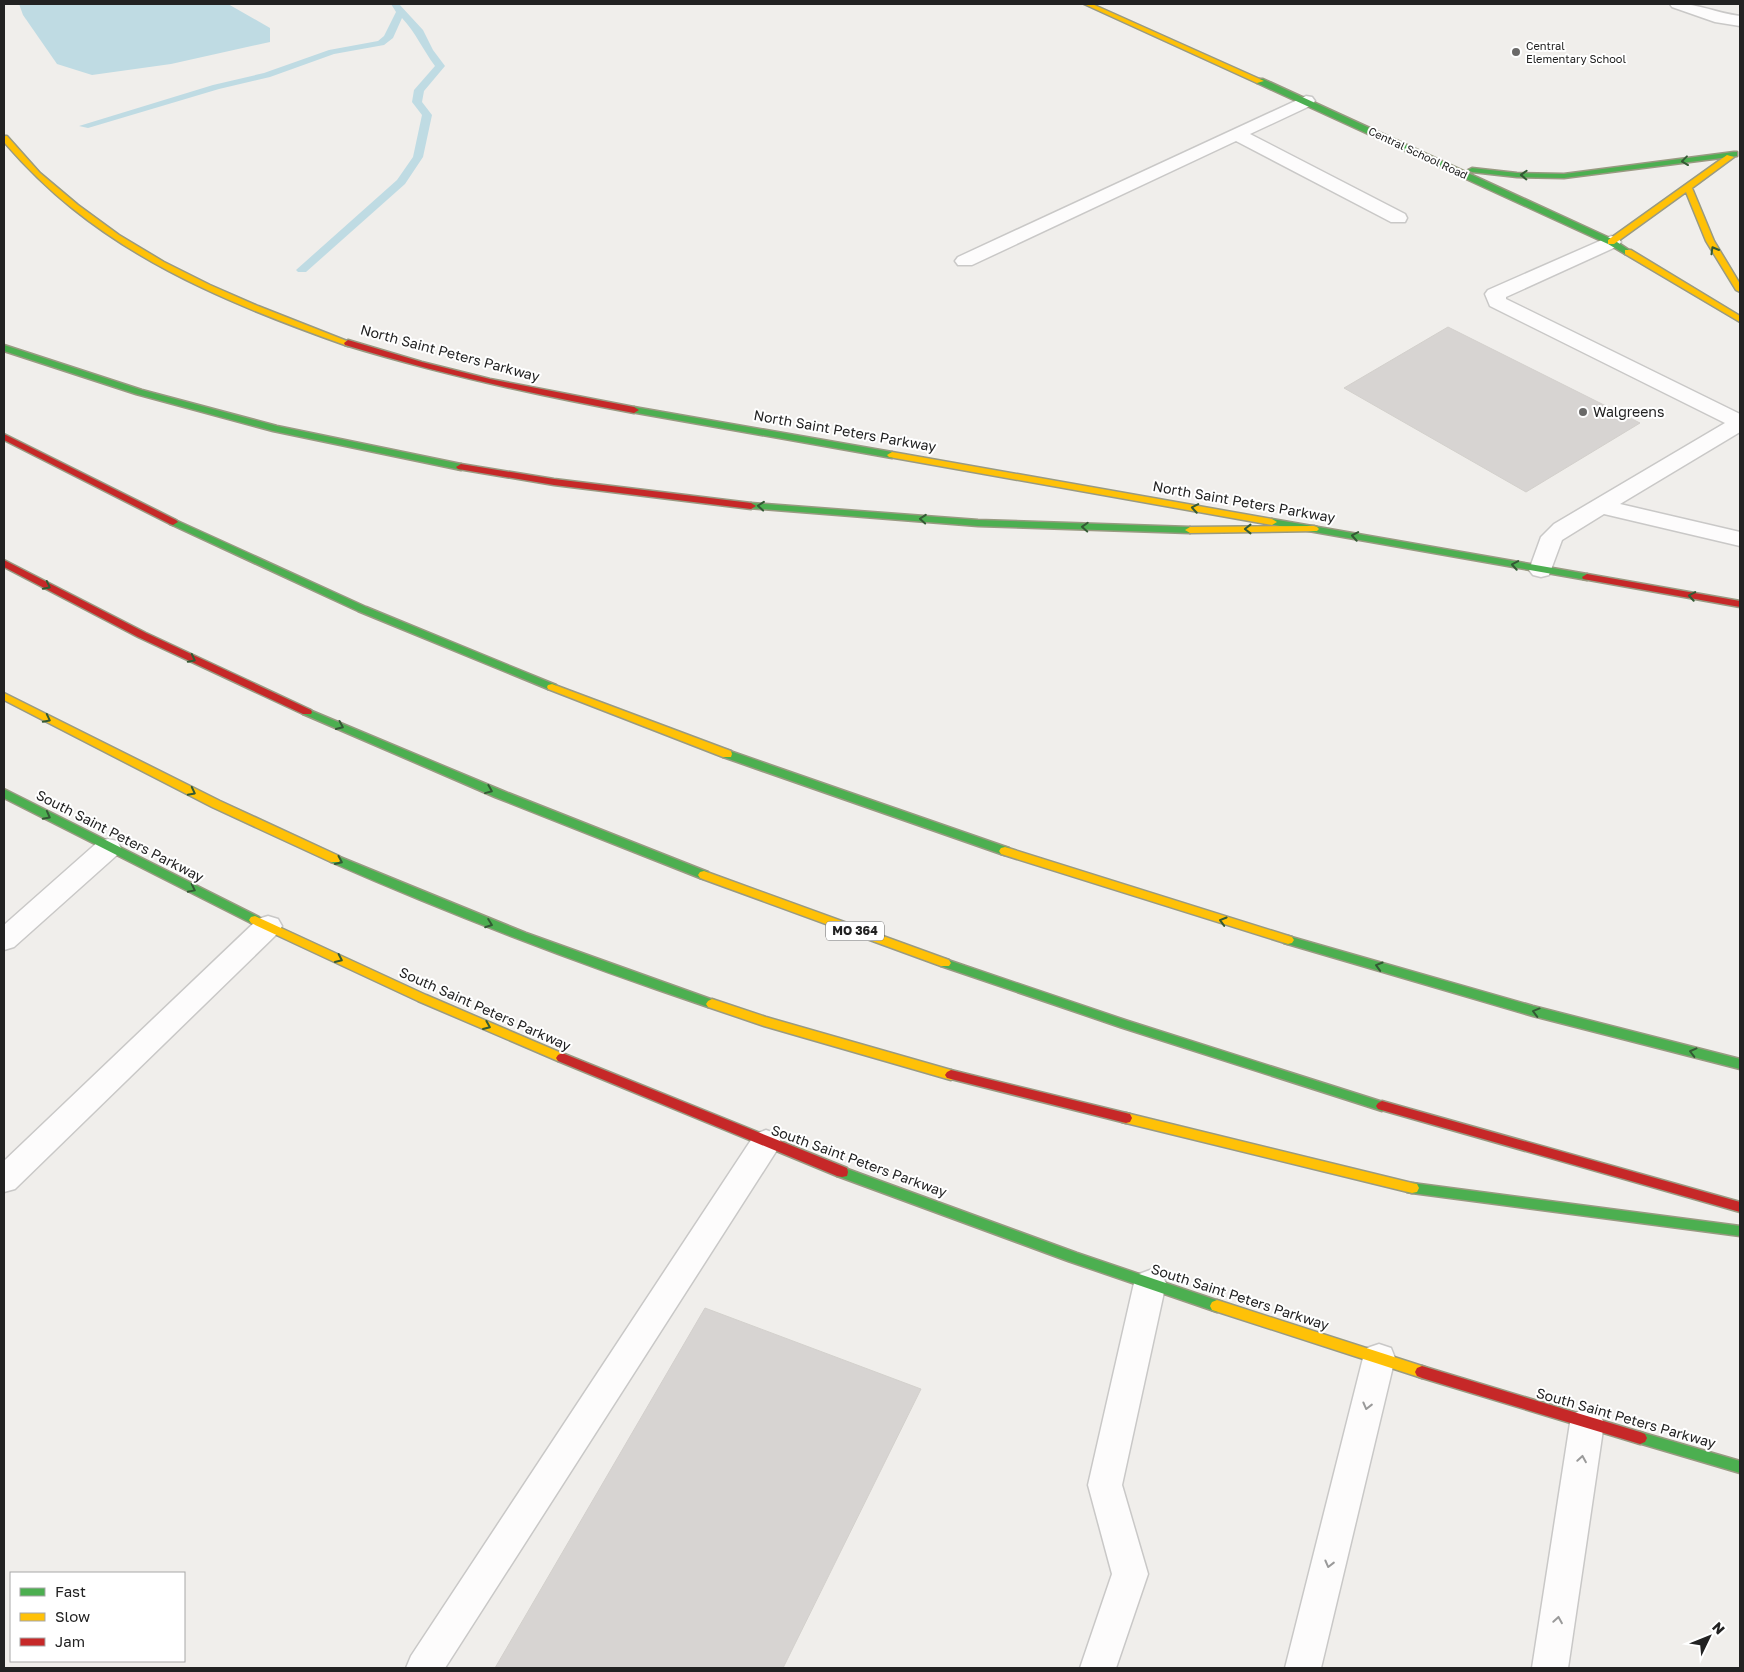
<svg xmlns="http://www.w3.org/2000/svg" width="1744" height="1672" viewBox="0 0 1744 1672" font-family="'Golos Text',sans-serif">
	<rect width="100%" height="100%" fill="#f0eeeb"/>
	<path fill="#bfdbe3" d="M19,4H228L270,28V42L171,64L92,75L57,64L23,15Z"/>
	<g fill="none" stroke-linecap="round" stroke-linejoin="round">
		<path fill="#bfdbe3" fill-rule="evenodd" d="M391,4H399L423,30L433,50L445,66L424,91L422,102L432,115L423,157L405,184L306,272H298L296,270L397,180L413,157L422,115L412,102L414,90L435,66C423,50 416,33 402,18L393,38L384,45L334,54L270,77L219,89L88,128L79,126L213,85L264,73L329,50L378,41L384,36L396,12Z"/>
	</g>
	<path fill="#d7d4d2" stroke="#d3d0cc" d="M1448,327L1640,423L1526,492L1344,388Z
		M705,1308L921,1389L783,1668H495Z"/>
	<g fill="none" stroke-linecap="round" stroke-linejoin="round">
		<g stroke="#c9c8c7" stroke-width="3">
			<path id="lane" d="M1670,4C1696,2 1715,13 1740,16V26L1715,22L1672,7Z
				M1306,96L1312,97L1315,101L1312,105L1250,134L1405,214L1407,218L1405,222H1391L1236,141L972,265H958L955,261L958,257Z
				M1611,236L1618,238L1621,242L1618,246L1506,297V299L1740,414V432L1620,504L1740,532V546L1604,514L1562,540L1549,575L1541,577L1533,575L1529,570L1541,537L1554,524L1725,423L1490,306L1485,294L1488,290Z
				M108,839L117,841L121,848L117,855L14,947L4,950V925L99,841Z
				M268,916L278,919L282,926L278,933L15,1189L4,1192V1161L258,919Z
				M766,1130L777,1134L781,1142L777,1150L445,1668H406L411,1656L755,1134Z
				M1150,1270L1161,1274L1166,1283L1122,1485L1148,1574L1116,1668H1080L1112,1574L1088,1485L1134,1283L1139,1274Z
				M1379,1344L1391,1348L1395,1358L1321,1668H1285L1363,1358L1367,1348Z
				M1587,1408L1599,1413L1604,1423L1568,1668H1532L1570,1423L1575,1413Z"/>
		</g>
		<g stroke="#999a82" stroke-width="3">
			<path id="fast" d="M1257,79H1263L1614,240L1632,252L1625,254L1608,244L1257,83Z
				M1734,152H1737V156L1564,178L1517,177L1472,172L1468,170L1472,168L1517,173L1564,174Z
				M4,345L142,390L277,426L461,464L466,467L461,470L273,431L136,394L4,351Z
				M634,407L892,452L897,455L892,458L631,412L629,410Z
				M751,503L978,520L1190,527L1195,530L1190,533L978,526L748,508L746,506Z
				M173,519L366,607L556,685L557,687L556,689H548L358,611L170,524L168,522Z
				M1272,519L1587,574L1592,577L1587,580L1269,524L1267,522L1269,520Z
				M307,709L503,791L708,872L710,875L704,879L700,878L495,797L303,714L302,712L303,710Z
				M727,750L1009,848L1011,851L1005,855L1001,854L723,757L722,754L723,751Z
				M4,789L259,917L261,920L259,923H251L4,798Z
				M335,855L526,933L716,1001L718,1004L716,1007H708C580,964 454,916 331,862L329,859Z
				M1288,936L1533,1006L1740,1059V1069L1533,1016L1284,943L1282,940L1284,937Z
				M945,959L1128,1021L1386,1103L1388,1106L1386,1109L1382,1111L1120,1027L941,966L939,963L941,960Z
				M842,1167L1077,1253L1222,1302L1224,1306L1222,1310L1217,1312L1068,1261L837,1176L836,1172L837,1168Z
				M1412,1183L1740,1226V1236L1412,1193L1407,1192L1405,1188L1407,1184Z
				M1640,1432L1740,1461V1473L1635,1442L1633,1438L1635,1434Z"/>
		</g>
		<g stroke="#999a82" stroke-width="3">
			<path id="slow" d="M1084,4H1092L1264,81L1257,83Z
				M4,136H7L40,173L78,205L119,235L164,262L210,285L258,306L352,343L348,346L345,345C249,311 151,272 72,208C47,188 25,166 4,142Z
				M1727,155L1734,157L1692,188L1714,241L1740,284V292L1736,290L1706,241L1686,192L1614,244H1608V240Z
				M1625,250H1631L1740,316V322L1625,254Z
				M892,452L1272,519L1277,522L1272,525L889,457L887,455Z
				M1314,526L1317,527L1319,529L1317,531L1190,533L1185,530L1190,527Z
				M552,684L731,751L732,754L731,757H723L548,689L547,687L548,685Z
				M4,693L220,801L339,856L341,859L339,862H331L212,807L4,700Z
				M1005,847L1292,937L1294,940L1292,943L1288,944L1001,854L999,851L1001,848Z
				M704,871L949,960L951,963L949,966H941L700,878L698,875L700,872Z
				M255,916L426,995L566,1055L568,1058L566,1061H558L418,1001L251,923L249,920L251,917Z
				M712,999L766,1017L951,1070L955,1072L957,1075L955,1078L951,1080L764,1026L708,1007L706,1004L708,1001Z
				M1126,1113L1412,1183L1417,1184L1419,1188L1417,1192L1412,1193L1126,1123L1122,1122L1120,1118L1122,1114Z
				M1217,1300L1422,1366L1427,1368L1429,1372L1427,1376L1422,1378L1212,1310L1210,1306L1212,1302Z"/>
		</g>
		<g stroke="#999a82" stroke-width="3">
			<path id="jam" d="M348,340L422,362L490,379L634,407L639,410L634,413C536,395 440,374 345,345L344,343Z
				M4,434L176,520L178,522L173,525L170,524L4,440Z
				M461,464L554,479L751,503L756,506L751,509L554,485L458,469L456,467Z
				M4,560L146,633L311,710L312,712L311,714H303L138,637L4,567Z
				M1587,574L1740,601V607L1583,579L1582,577Z
				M562,1053L847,1168L848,1172L847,1176L842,1177L837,1176L558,1061L556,1058L558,1055Z
				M951,1070L1126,1113L1130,1114L1132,1118L1130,1122L1126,1123L947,1078L945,1075L947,1072Z
				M1382,1101L1740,1202V1212L1378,1109L1376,1106L1378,1103Z
				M1422,1366L1640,1432L1645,1434L1647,1438L1645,1442L1640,1444L1422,1378L1417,1376L1415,1372L1417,1368Z"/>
		</g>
		<use href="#lane" fill="#fdfcfc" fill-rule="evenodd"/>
		<use href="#fast" fill="#4caf50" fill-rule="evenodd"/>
		<use href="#slow" fill="#ffc107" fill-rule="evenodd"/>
		<use href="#jam" fill="#c62828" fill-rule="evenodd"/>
	</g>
	<defs><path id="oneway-chevron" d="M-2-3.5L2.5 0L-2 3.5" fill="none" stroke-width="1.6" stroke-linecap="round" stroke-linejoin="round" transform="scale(1.25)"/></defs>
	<g stroke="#335a34">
		<use href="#oneway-chevron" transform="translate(1685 161) rotate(173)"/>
		<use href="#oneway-chevron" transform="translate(1524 175) rotate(-178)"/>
		<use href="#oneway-chevron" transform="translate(1714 250) rotate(-120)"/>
		<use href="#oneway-chevron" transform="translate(761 506) rotate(-175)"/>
		<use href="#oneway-chevron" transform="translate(1195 508) rotate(-170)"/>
		<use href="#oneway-chevron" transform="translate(923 519) rotate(-176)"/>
		<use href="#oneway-chevron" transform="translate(1085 527) rotate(-177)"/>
		<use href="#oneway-chevron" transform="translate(1248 529) rotate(-180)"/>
		<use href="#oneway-chevron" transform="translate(1355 536) rotate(-170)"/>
		<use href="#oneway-chevron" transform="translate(1515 565) rotate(-170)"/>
		<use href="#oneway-chevron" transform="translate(47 586) rotate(27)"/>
		<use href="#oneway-chevron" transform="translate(1692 596) rotate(-170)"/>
		<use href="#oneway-chevron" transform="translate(192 659) rotate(27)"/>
		<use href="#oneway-chevron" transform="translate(47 719) rotate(27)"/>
		<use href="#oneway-chevron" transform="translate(340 726) rotate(24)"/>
		<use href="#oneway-chevron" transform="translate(489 790) rotate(22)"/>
		<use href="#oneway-chevron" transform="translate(192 792) rotate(27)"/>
		<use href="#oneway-chevron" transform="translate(47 816) rotate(28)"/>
		<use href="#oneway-chevron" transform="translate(339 861) rotate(24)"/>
		<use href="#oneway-chevron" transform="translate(192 889) rotate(26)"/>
		<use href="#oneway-chevron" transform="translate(1223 921) rotate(-164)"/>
		<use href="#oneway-chevron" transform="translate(489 924) rotate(20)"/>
		<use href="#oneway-chevron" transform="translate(339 959) rotate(25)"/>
		<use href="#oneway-chevron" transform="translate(1379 966) rotate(-164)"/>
		<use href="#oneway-chevron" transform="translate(1536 1012) rotate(-165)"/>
		<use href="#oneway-chevron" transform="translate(487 1026) rotate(23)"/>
		<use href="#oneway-chevron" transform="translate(1693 1052) rotate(-166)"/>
	</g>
	<g stroke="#9a9a9a">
		<use href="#oneway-chevron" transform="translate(1367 1406) rotate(104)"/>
		<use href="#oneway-chevron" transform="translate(1582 1459) rotate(-81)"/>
		<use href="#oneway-chevron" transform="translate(1329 1564) rotate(104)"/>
		<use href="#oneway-chevron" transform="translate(1558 1620) rotate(-81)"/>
	</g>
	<g fill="#6a6968" stroke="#fff" stroke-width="2">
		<circle cx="1516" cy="52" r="5"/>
		<circle cx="1583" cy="412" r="5"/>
	</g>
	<g text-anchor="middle" stroke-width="4" stroke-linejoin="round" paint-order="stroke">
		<g font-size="11" fill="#222" stroke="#fff" text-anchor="start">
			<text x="1526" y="50">Central<tspan x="1526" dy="13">Elementary School</tspan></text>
		</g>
		<g font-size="11" fill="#222" stroke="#fff">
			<text transform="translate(1418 153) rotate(25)" y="4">Central School Road</text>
		</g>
		<rect fill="#fff" stroke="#646464" stroke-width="1" x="826" y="921.5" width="58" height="19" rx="4"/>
		<g font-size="12" font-weight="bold" fill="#222">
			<text x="855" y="935">MO 364</text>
		</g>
		<g font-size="14" fill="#222" stroke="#fff">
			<text transform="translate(450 353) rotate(15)" y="5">North Saint Peters Parkway</text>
			<text transform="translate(845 431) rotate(10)" y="5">North Saint Peters Parkway</text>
			<text transform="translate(1244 502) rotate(10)" y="5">North Saint Peters Parkway</text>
			<text transform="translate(120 836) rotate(27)" y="5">South Saint Peters Parkway</text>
			<text transform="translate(485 1009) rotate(24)" y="5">South Saint Peters Parkway</text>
			<text transform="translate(859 1161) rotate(20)" y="5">South Saint Peters Parkway</text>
			<text transform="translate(1240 1297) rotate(18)" y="5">South Saint Peters Parkway</text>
			<text transform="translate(1626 1418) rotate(16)" y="5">South Saint Peters Parkway</text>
		</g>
		<g font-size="14" fill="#222" stroke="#fff" text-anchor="start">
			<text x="1593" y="417">Walgreens</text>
		</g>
	</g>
	<rect width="1744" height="1672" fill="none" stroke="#222222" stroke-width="10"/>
	<rect x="10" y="1572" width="175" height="90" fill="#ffffff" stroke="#a7a7a7"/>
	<rect x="20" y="1588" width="25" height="8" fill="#4caf50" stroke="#a7a7a7"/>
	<text x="55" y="1597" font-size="15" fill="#222222">Fast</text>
	<rect x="20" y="1613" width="25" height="8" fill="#ffc107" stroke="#a7a7a7"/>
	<text x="55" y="1622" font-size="15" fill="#222222">Slow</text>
	<rect x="20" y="1638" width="25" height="8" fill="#c62828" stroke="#a7a7a7"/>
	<text x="55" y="1647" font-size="15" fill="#222222">Jam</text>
	<g transform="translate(1709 1637) rotate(47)" stroke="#ffffff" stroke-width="4" paint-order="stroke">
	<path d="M0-4L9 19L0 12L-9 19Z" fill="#222222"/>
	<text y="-8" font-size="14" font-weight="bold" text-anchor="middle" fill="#222222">N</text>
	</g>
</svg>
